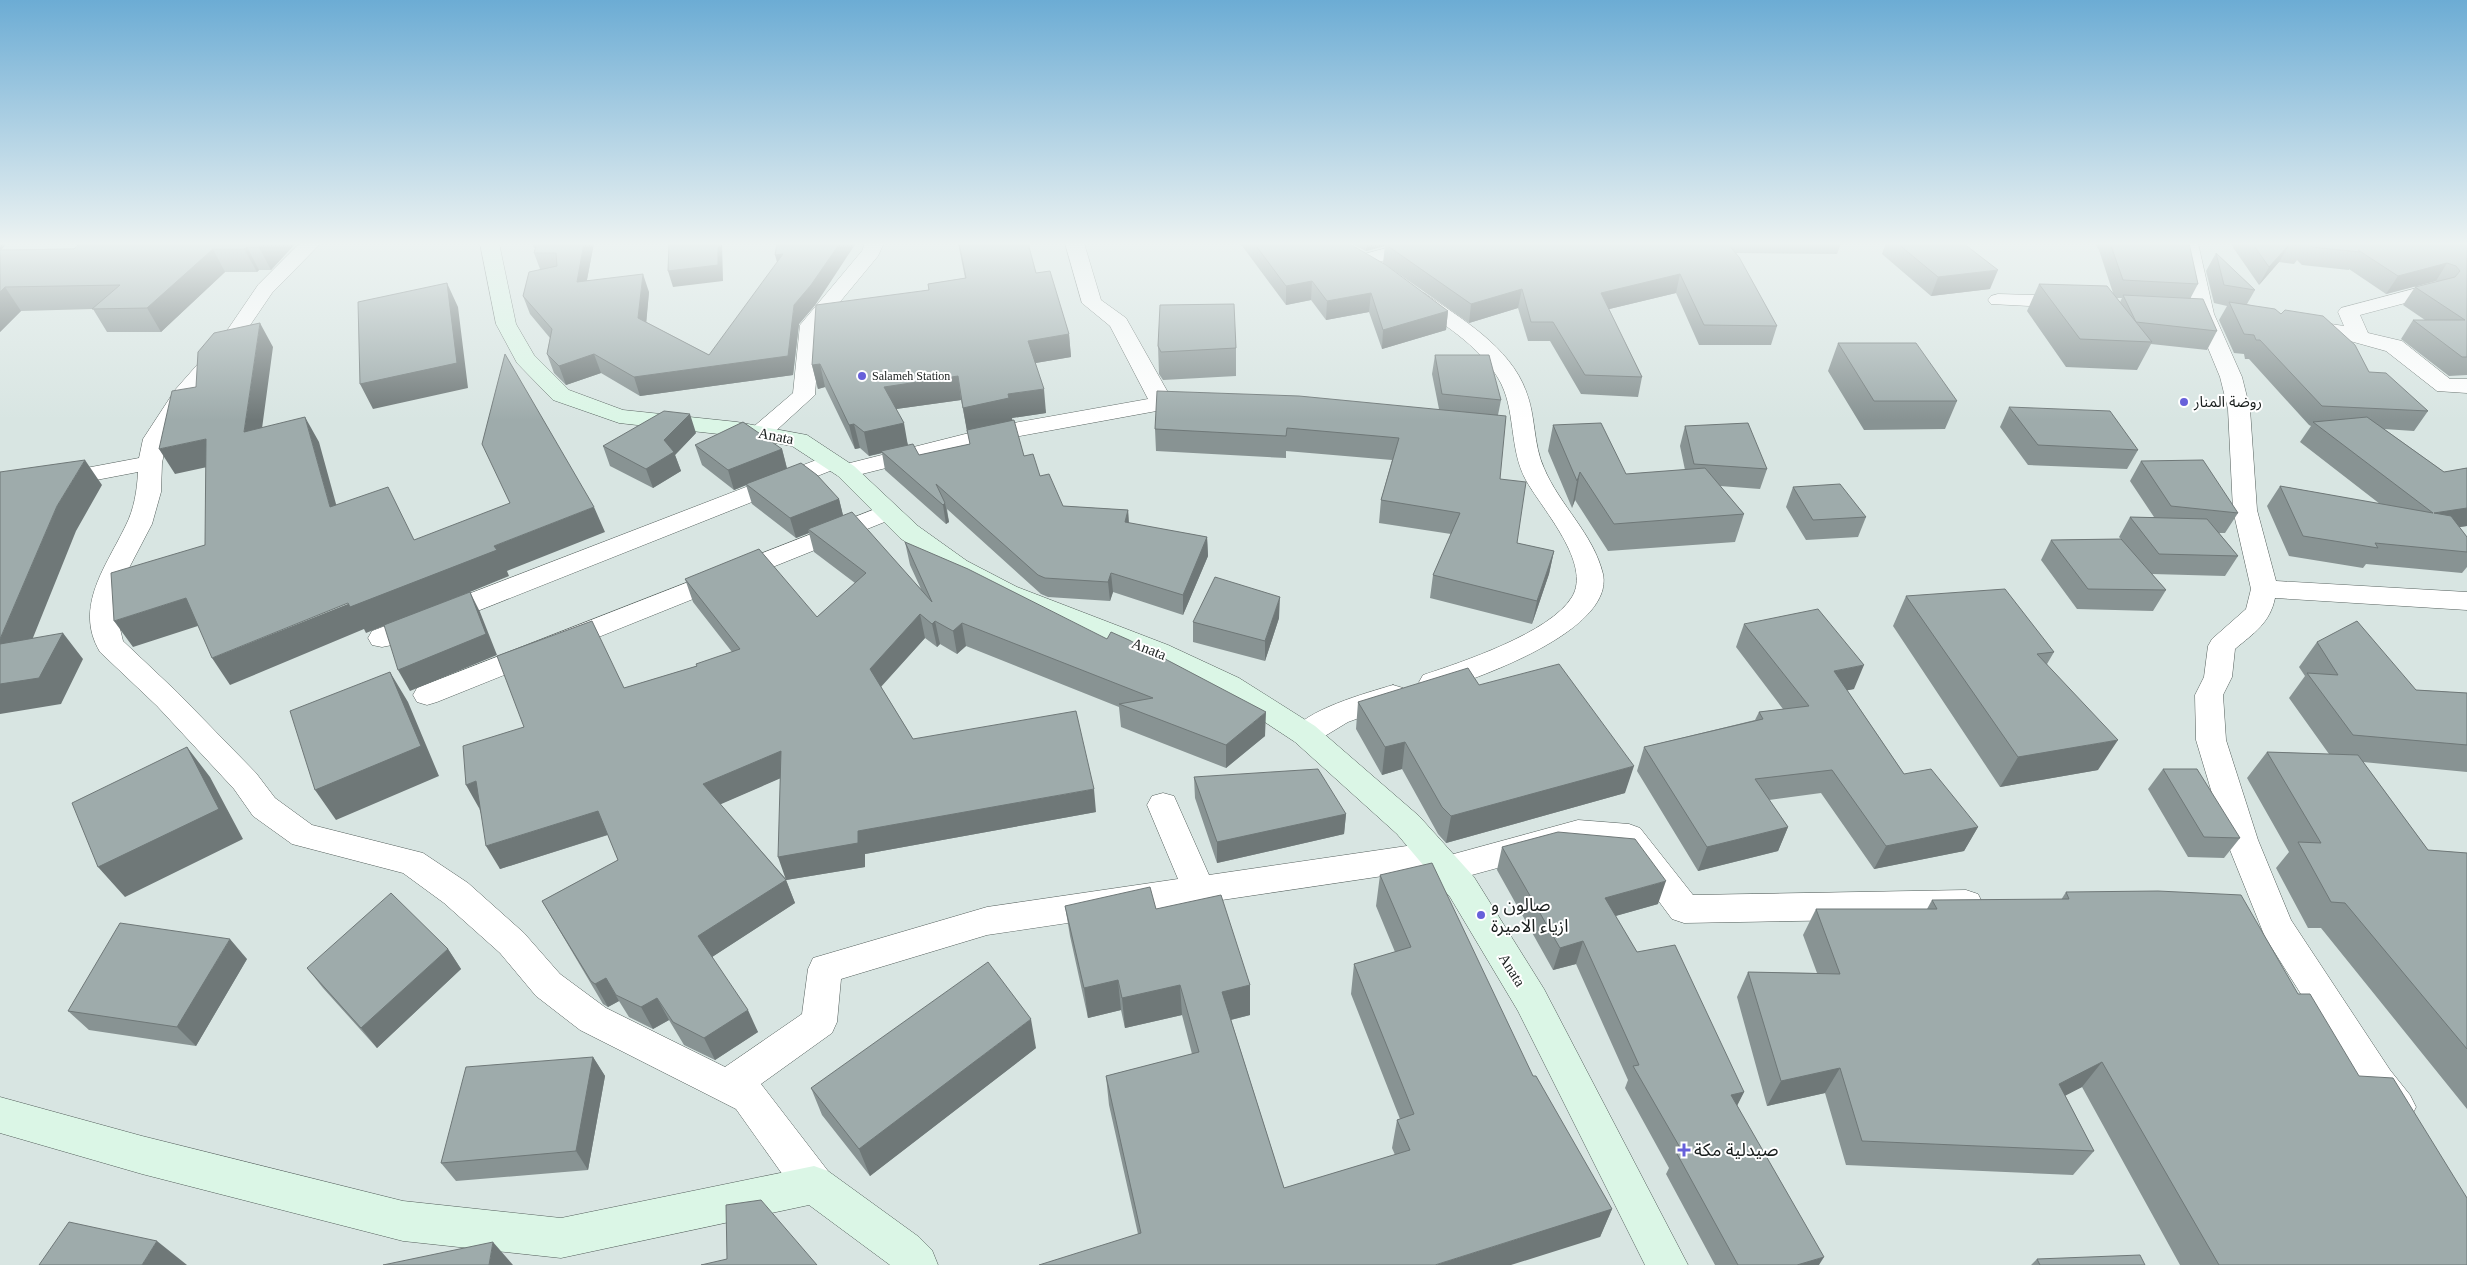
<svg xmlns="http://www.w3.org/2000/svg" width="2467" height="1265" viewBox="0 0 2467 1265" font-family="'Times New Roman','Noto Sans Arabic',serif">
	<rect width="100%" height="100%" fill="#d8e5e2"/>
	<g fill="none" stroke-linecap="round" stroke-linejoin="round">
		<g stroke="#545f5c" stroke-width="1">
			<path id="street" d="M300,243H321L272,293L240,340L192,398L167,439L162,463L161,492L152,524L129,568L116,612L123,641L177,692L256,773L275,798L312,825L423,853L468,883L524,933L560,974L606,1008L725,1067L802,1014L808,969L813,958L987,907L1178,879L1147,805L1152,796L1163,793L1174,796L1209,875L1434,842L1445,846L1450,855L1578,820L1629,824L1640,828L1693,895L1966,890L1978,894L1983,904L1978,914L1966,918L1684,923L1672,919L1620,849L1578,846L1446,882L1434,878L1430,869L987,935L841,979L837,1022L832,1033L761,1084L828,1171L834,1185L828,1199L814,1204L800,1199L736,1109L580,1030L536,996L500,953L444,903L403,873L292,844L253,816L234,789L157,706L100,652C73,607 107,565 126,525C134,509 137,491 138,472L70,485L0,492V478L70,471L139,458L143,439L175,390L226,332L258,285Z
				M865,243H884L878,256L820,326L815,395L768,438L760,440L752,438L748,433L752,428L793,393L800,325L862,251Z
				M1065,243H1084L1101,300L1126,318L1170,396L1202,399L1205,404L1202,409L1194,411L1162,410L998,440L846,478L838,476L834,471L835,469L392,645L382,647L372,645L368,638L372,631L824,457L832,455L840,457L844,462L842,465L997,426L1148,399L1110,326L1082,303Z
				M1405,243H1436L1433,247L1364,266L1357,264L1354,260L1357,256Z
				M2179,243H2198L2214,314L2242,377L2250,409L2257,510L2276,581L2467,592V610L2275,598C2270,623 2254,633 2235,649L2232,677L2223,695L2226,740L2258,840L2291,920L2390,1070L2410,1095L2416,1107L2410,1119L2397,1125L2384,1119L2364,1094L2265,937L2226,840L2196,740L2195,695L2204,677L2208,646L2212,639L2246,609L2251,589L2233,510L2228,409L2220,377L2194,314Z
				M2436,283L2443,285L2446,289L2443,293L2360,315L2368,333L2402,341L2450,379H2467V393L2437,391L2386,351L2332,336L2297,330L2294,326L2297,322L2304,320L2344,326L2338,312L2341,308Z
				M1417,291L1424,293C1461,318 1510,347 1526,391C1536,416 1533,444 1544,468C1560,506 1593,533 1603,574C1615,631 1474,680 1433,692L1423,689L1419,682L1423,675C1462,662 1550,633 1572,597C1592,564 1543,510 1527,482C1508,450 1517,409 1498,378C1479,345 1440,322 1410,301L1407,297L1410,293Z
				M1998,294L2068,296L2075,298L2078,302L2075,306L2068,308L1991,304L1988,300L1991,296Z
				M888,504L897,507L900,512L897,517L437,702L427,705L417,702L413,695L417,688Z
				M1393,685L1403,688L1407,695L1403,702L1348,722L1315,742L1305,745L1295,742L1290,734C1304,710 1366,693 1393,685Z"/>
		</g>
		<g stroke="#545f5c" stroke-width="1">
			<path id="secondary" d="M480,243H499L516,324L534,355L569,390L623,410L737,422L807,435L854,466L918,526L967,561L1017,587L1168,645L1239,678L1315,726L1419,816L1474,877L1544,989L1688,1265H1645L1518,1011L1450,897L1397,834L1295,742L1219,692L1148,659L999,599L949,573L900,538L838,476L792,446L737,436L619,423L553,400L517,363L496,324Z
				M0,1097L142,1136L403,1201L561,1218L814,1166L828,1171L919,1237L932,1250L938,1265H890L809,1205L561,1258L403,1241L142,1174L0,1133Z"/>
		</g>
		<use href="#street" fill="#fff" fill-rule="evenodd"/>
		<use href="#secondary" fill="#dbf6e6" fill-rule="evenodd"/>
	</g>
	<path fill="#889393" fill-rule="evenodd" d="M0,243H7L1,250L296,243L271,270H259L257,272H225L161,332H107L93,309L21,311L0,332Z
		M532,243H594L587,280L649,292L646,322L709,355L816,304L799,324L793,375L640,396L601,373L566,385L554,373L547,354L550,338L530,314L523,296L540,269L534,253L535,248H534Z
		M958,243H1028L1036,273L1069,334L1071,357L1035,363L1046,413L1012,418L1024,456L1063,506L1128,510L1129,523L1207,537L1208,556L1183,615L1113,592L1110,601L1048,597L1041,594L947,509L949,522L946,524L885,470L882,453L869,456L860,448L855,449L825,387L818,389L812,365L929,291L928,284L965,278ZM961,400L970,444L919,455L908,445L896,409Z
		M1240,243H1348L1448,311L1446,330L1382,349L1369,312L1326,320L1311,300L1286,305Z
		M1350,243H1841L1837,254L1736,253L1777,326L1771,345H1699L1676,293L1609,309L1642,377L1638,397L1581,394L1550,341H1528L1518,308L1469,323L1383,263L1385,246L1366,251Z
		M1886,243H1963L1990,289L1931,296L1882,254Z
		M2094,243H2189L2198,284L2190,299L2217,331L2207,350L2151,344L2137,370L2066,367L2027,311L2039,284L2113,293L2099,250ZM2117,298H2122L2120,302Z
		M2230,243H2467V375L2449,376L2401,339L2413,320H2425L2403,305L2415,287L2437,282L2436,281L2386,294L2349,269V270L2302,265L2297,260L2294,264L2279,262L2259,285Z
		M2216,253L2255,290L2247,304L2281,314L2428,411L2414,431L2384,429L2444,472L2467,468V526L2459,527L2467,537V567L2462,573L2366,564L2363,568L2289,556L2267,506L2280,486L2380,504L2300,442L2311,426L2309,425L2249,359H2245L2244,354L2234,353L2219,320L2227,306L2214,303L2206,271Z
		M1838,343L1957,401L1945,429L1864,430L1828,371Z
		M1158,346L1236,348V376L1163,380L1159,374Z
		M1435,355L1501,400L1498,415L1500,479L1517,543L1554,551L1549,574L1532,624L1430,598L1433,575L1451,534L1379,523L1381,500L1392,460L1286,451V458L1156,451L1155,429L1439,409L1432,374Z
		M2009,407L2138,450L2127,469L2028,465L2000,427Z
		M1553,425L1626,474L1685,470L1680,446L1685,426L1767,469L1760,489L1720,486L1744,514L1735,542L1608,551L1575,500L1572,508L1548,451Z
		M696,433L675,455L681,471L653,488L610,466L603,446Z
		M695,445L782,449L787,468L839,499L843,516L921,589L910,565L905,542L1265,736L1226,768L1121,727L1119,707L966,646L957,654L940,644L937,647L925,638L881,687L913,739L1096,812L865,854V867L786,880L795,903L712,957L758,1032L715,1060L684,1045L669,1020L653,1029L629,1017L619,1001L608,1007L603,1004L542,901L618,860L608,835L500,869L479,808L524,727L624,688L697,666L732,652L693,602L685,579L817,617L855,583L814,552L809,533L796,538L752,504L746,485L734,490L702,465ZM780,778L786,879L720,804Z
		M2141,461L2238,513L2225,533H2219L2238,556L2225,576L2152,574L2166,590L2153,611L2077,609L2041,560L2051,540L2121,539L2119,537L2130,517H2154L2130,481Z
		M1793,487L1866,517L1858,537L1806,540L1786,507Z
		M1906,596L2054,652L2047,664L2098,770L2000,787L1893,626Z
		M1279,618L1265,661L1193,642V622Z
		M1744,624L1854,689L1847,690L1904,774L1978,827L1964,851L1874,869L1821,793L1769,800L1788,827L1778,851L1698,871L1637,771L1644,747L1755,720L1759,712L1783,709L1736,647Z
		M2317,642L2416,690L2467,693V772L2363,762L2428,850L2467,853V1109L2321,928H2308L2276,868L2289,852L2247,778L2267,752L2329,754L2289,698L2305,676L2299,667Z
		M1479,685L1625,793L1446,843L1438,834L1402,769L1382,775L1356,729L1358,702Z
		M2163,769L2240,838L2224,858L2188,857L2148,789Z
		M1194,777L1346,814L1344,834L1217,863L1195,798Z
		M1502,847L1658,904L1615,916L1637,952L1744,1092L1737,1105L1819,1265H1715L1666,1174L1669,1168L1625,1088L1628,1080L1576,964L1553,970L1497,870Z
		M1380,875L1533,1076L1612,1209L1600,1237L1138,1234L1109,1105L1106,1076L1192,1054L1182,1015L1125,1028L1121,1010L1088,1018L1070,936L1065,906L1156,909L1250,985V1015L1231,1020L1284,1188L1395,1155L1392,1148L1397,1120L1400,1119L1351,994L1354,964L1395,952L1376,906Z
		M2066,892L2298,994L2467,1265H2180L2082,1087L2065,1095L2094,1151L2073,1175L1846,1165L1825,1093L1767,1106L1737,997L1748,972L1817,973L1803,935L1816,909H1927L1932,900H2061Z
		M448,949L461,969L377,1048L323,988L307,968Z
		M247,959L196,1046L89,1030L68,1011Z
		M1036,1048L870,1176L822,1115L811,1088Z
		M593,1057L605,1076L588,1170L456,1181L441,1163Z
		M2037,1259L2145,1265H2031Z"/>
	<path fill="#6f7878" d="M0,243H7L0,251Z
		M262,243H296L271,270L259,247Z
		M584,243H594L583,300L577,282Z
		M718,243H722L723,281L673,287L668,271Z
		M840,243H856L816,304L799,324L793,375L640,396L634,377L788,356L794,305Z
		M1367,243H1398L1385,244V246L1366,251Z
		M2289,245L2279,262L2259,285L2269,267Z
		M247,247L259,270L257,272L244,249Z
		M213,249L225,272L161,332L147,308Z
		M783,254L780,273L775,255Z
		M2447,263L2436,281L2386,294L2398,276Z
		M1998,270L1990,289L1931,296L1938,277Z
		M643,274L649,292L645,337L638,318Z
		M1680,274L1676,293L1597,312L1601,293Z
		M1312,281L1311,300L1286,305V286Z
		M447,283L458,307L468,388L373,409L360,384Z
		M5,287L21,311L0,332V292Z
		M1522,289L1518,308L1469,323L1471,304Z
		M1371,293L1369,312L1326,320L1327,301Z
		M1448,311L1446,330L1382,349L1383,330Z
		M260,323L273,347L258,458L244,432Z
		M1069,334L1071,357L1030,364L1028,341Z
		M594,354L601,373L566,385L559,366Z
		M820,364L825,387L818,389L812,365Z
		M958,376L961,400L889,410L884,387Z
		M1044,389L1046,413L1012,418V421L967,432L963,408L1008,394Z
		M690,414L696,433L675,455L681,471L653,488L646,469L664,440Z
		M305,417L319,442L344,533L330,507Z
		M904,423L908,446L881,451L882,453L869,456L864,432Z
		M854,424L860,448L855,449L849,425Z
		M206,439L221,464L175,474L159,449Z
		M782,449L787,469L734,490L728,470Z
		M85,460L102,485L76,531L20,670L0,647V639L57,506Z
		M1580,472L1575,500L1572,508L1577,481Z
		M839,499L844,519L808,529L809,533L796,538L790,518Z
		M945,503L949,522L946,524L943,505Z
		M594,507L605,532L507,571L509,576L470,592L480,612L497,655L410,691L398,670L470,592L366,633L364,629L230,685L212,658L494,546Z
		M2467,508V526L2419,533L2434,513Z
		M1128,510L1129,529L1125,522Z
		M1207,537L1208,556L1183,615V595Z
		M1554,551L1549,574L1532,624L1537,601Z
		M1111,573L1113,592L1110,601L1108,582Z
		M1280,597L1279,618L1265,661V641Z
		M186,598L204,624L133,647L114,621Z
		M920,614L925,638L876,692L870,669Z
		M935,621L940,644L937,647L932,624Z
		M962,623L966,646L957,654L953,631Z
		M63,633L83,659L61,704L0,714V684Z
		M1864,665L1854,689L1824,695L1834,671Z
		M390,672L408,702L439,776L336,820L315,790Z
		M1266,712L1265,736L1226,768V745Z
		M2118,740L2098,770L2000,787L2018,757Z
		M1405,742L1402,769L1382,775L1385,747Z
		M187,747L210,777L243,839L125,897L98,867Z
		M781,751L788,775L712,808L703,784Z
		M1634,766L1625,793L1446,843L1451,816Z
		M476,781L489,805L479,808L466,785Z
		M1094,789L1096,812L865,854V867L786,880L795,903L709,959L698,936L786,880L778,857L858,831Z
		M598,811L610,834L500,869L486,846Z
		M1346,814L1344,834L1217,863V842Z
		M1788,827L1778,851L1698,871L1707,847Z
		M1978,827L1964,851L1874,869L1886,846Z
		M1666,881L1658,904L1598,921L1605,898Z
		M230,939L247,959L196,1046L177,1027Z
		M1583,941L1576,964L1553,970L1560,948Z
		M448,949L461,969L377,1048L361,1028Z
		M606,978L619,1001L608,1007L595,984Z
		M1118,980L1121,1010L1088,1018L1084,988Z
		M1180,985L1182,1015L1125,1028L1122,998Z
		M1250,985V1015L1222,1022V992Z
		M657,998L669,1020L653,1029L641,1007Z
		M748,1010L758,1032L715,1060L704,1038Z
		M1031,1019L1036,1048L870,1176L859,1149Z
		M593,1057L605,1076L588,1170L576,1151Z
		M2102,1062L2082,1087L2040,1109L2059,1084Z
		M1840,1068L1825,1093L1767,1106L1781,1081Z
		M1744,1092L1733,1114L1731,1095Z
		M1612,1209L1600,1237L1511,1265H1435Z
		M157,1241L187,1265H142Z
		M493,1242L513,1265H489Z
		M1824,1257L1819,1265H1797Z"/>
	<path fill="#9eabab" stroke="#6f7878" d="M80,243H262L259,247H247L244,249H213L147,308L92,309L120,285L5,287L0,292V250L74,249Z
		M537,243H584L577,282L643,274L638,318L709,355L783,254L775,255L777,243H840L811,285L794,305L788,356L634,377L594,354L559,366L547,354L552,329L523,296L529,272L557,266L556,253H534Z
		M669,243H718V265L668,271Z
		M959,243H1028L1036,273L1050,271L1069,334L1028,341L1044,389L1008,394L1009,398L963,408L958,376L884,387L904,423L864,432L854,424L849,425L820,364L812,365L816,305L929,290L928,284L966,278Z
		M1254,243H1348L1386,265L1448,311L1383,330L1371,293L1327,301L1312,281L1286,286Z
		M1389,243H1727L1739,257L1777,326L1704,325L1680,274L1601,293L1642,377L1585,375L1553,322H1531L1522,289L1471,304L1385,244Z
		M1897,243H1963L1998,270L1938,277Z
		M2110,243H2189L2198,284L2123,280Z
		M2252,243H2303L2305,246L2289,245L2269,267Z
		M2307,243H2467V357H2462L2413,320H2465L2415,287L2455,277L2460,271L2456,266L2447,263L2398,276L2358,250L2360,252L2312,247Z
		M2216,253L2255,290L2224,285Z
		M447,283L457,363L360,384L358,302Z
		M2039,284L2107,286L2152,342L2080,339Z
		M2123,295L2203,299L2217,331L2136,322Z
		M2229,302L2275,309L2281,314L2285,310L2323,316L2355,345L2369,372L2386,373L2428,411L2322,406L2260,340H2256L2254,335L2244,334Z
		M1234,304L1236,348L1161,352L1158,346L1160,305Z
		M260,323L244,432L305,417L330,507L388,487L414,540L510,503L482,444L505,354L594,507L494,546L497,550L350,607L348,603L212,658L186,598L114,621L111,573L205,545L206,439L159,449L172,391L196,387L198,352L214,333Z
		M1838,343H1916L1957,401H1874Z
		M1435,355H1489L1501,400L1442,394Z
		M1157,391L1299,396L1506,416L1500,479L1526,482L1517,543L1554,551L1537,601L1433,575L1460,513L1381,500L1399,438L1287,428L1286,436L1155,429Z
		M2009,407L2110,411L2138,450L2038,445Z
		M664,411L690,414L664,440L674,452L646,469L603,446Z
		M2367,417L2444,472L2467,468V508L2434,513L2451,516L2467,537V552L2375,543L2378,548L2303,536L2280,486L2433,513L2313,422Z
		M1014,420L1024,456L1033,454L1040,476L1049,474L1063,506L1128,510L1125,522L1207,537L1183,595L1111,573L1108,582L1045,578L1038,575L936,484L945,503L943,505L881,451L913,444L919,455L970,444L967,430Z
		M743,422L782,449L728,470L695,445Z
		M1601,423L1626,474L1705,468L1744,514L1614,524L1580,472L1577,481L1553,425Z
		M1748,423L1767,469L1694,464L1685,426Z
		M85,460L57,506L0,639V472Z
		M2203,460L2238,513L2171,506L2141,461Z
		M801,463L817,475L839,499L790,518L746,484Z
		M1840,484L1866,517L1813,520L1793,487Z
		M852,512L932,602L905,542L968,569L1107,639L1111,632L1129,640L1266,712L1226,745L1119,704L1153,698L962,623L953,631L935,621L932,624L920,614L870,669L913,739L1076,711L1094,789L858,831V843L778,857L781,751L703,784L786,880L698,936L748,1010L704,1038L673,1022L657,998L641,1007L616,995L606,978L595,984L591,981L542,901L618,860L598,811L486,846L476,781L466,785L463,746L524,727L497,656L592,621L624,688L697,666L696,664L740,649L685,579L759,549L817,617L866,573L808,529Z
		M2130,517L2207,519L2238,556L2159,554Z
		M2121,539L2166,590L2088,589L2051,540Z
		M1215,577L1280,597L1265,641L1193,622Z
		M2005,589L2054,652L2037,654L2118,740L2018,757L1906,596Z
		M470,592L486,634L398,670L384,625Z
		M1818,609L1864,665L1834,671L1904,774L1931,769L1978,827L1886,846L1832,770L1755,779L1788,827L1707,847L1644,747L1763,719L1759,712L1809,706L1744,624Z
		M2357,621L2416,690L2467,693V745L2353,735L2307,673L2338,675L2317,642Z
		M63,633L39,678L0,684V644Z
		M1559,664L1634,766L1451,816L1442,807L1405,742L1385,747L1358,702L1468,668L1479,685Z
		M390,672L421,746L315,790L290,711Z
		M187,747L219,809L98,867L72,803Z
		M2267,752L2358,755L2428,850L2467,853V1049L2345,903L2331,902L2298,842L2321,843Z
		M1318,769L1346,814L1217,842L1194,777Z
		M2163,769H2197L2240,838L2204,837Z
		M1558,832L1635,839L1666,881L1605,898L1637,952L1675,945L1744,1092L1731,1095L1824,1257L1797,1265H1738L1676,1152L1682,1151L1633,1066L1639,1065L1583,941L1560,948L1502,847Z
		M1432,863L1533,1076H1536L1612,1209L1435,1265H1039L1141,1233L1106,1076L1199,1052L1180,985L1122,998L1118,980L1084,988L1065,906L1150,887L1156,909L1221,895L1250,985L1222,992L1284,1188L1410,1150L1397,1120L1414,1114L1354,964L1411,947L1380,875Z
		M2158,891L2241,895L2298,994H2310L2359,1076L2393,1078L2467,1198V1265H2219L2102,1062L2059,1084L2094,1151L1862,1141L1840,1068L1781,1081L1748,972L1840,974L1816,909H1937L1932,900L2069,899L2066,892Z
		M391,893L448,949L361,1028L307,968Z
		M120,923L230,939L177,1027L68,1011Z
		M988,962L1031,1019L859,1149L811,1088Z
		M593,1057L576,1151L441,1163L466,1067Z
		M761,1200L817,1265H701L727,1259L726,1205Z
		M69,1222L157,1241L142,1265H39Z
		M493,1242L489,1265H383Z
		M2140,1255L2145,1265H2040L2037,1259Z"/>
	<linearGradient id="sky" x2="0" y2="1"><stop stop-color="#6cacd4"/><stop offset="0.58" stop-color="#edf3f2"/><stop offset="1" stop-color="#edf3f2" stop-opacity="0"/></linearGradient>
	<rect width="2467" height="420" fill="url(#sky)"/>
	<g fill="#6760da" stroke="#fff" stroke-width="2">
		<circle cx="862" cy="376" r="5"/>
		<circle cx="2184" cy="402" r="5"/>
		<circle cx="1481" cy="915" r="5"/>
		<path d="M1681.5 1142.5h5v5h5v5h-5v5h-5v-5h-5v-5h5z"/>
	</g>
	<g text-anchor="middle" stroke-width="4" stroke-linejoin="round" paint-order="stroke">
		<g font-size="12" fill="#181d1c" stroke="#fff" text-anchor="start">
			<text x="872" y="380">Salameh Station</text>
		</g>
		<g font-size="15" fill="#181d1c" stroke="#fff" text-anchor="start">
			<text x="2194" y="407">روضة المنار</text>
		</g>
		<g font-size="15" fill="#181d1c" stroke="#fff">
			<text transform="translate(776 436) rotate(11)" y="5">Anata</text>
			<text transform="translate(1149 649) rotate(22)" y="5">Anata</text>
			<text transform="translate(1512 970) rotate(58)" y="5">Anata</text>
		</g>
		<g font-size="18" fill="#181d1c" stroke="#fff" text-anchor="start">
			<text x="1491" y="911">صالون و<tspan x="1491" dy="21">ازياء الاميرة</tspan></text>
			<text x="1694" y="1156">صيدلية مكة</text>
		</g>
	</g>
</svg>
